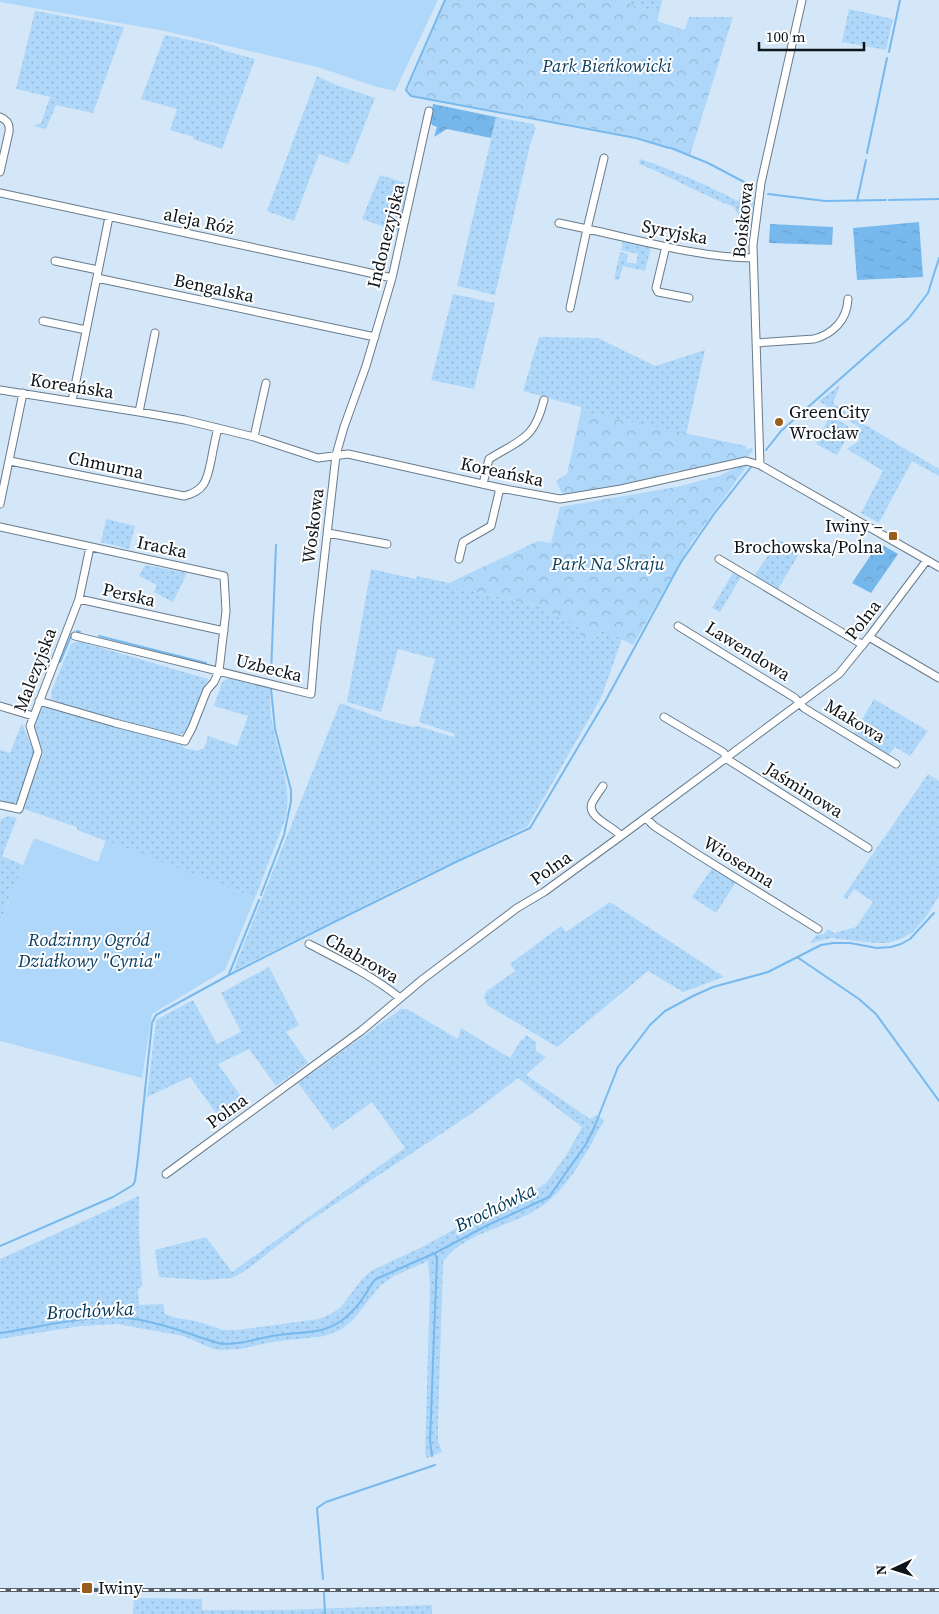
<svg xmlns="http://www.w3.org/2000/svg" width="939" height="1614" viewBox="0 0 939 1614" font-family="'Source Serif 4',serif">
	<defs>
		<pattern id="grass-dots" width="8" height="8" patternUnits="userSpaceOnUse" patternTransform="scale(1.25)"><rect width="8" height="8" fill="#afd7f9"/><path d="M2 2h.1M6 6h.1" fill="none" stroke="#95b8d5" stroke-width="1.8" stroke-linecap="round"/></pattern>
		<pattern id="forest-crowns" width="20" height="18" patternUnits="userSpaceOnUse" patternTransform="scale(1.25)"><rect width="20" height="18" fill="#75b7eb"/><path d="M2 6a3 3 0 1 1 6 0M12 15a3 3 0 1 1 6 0" fill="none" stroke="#649cc9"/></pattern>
		<pattern id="park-crowns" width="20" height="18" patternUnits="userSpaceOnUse" patternTransform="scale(1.25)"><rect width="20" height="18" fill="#afd7f9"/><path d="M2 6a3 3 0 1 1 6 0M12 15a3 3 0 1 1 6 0" fill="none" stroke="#95b8d5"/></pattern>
		<pattern id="water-ripples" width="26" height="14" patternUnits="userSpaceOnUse" patternTransform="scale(1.25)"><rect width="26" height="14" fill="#77b9ed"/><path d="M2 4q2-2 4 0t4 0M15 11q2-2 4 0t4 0" fill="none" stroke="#669ecb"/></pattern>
	</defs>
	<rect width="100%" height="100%" fill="#d3e7f8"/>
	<path fill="url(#grass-dots)" d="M621,0H662L659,14Z
		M849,9L893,19L886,50L842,42Z
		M35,11L124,27L93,113L56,105L46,129L34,126L41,123L50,97L16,89Z
		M165,35L213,45L225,51L255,59L222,149L193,139L194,137L170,130L177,109L141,99Z
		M317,76L336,85L375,98L352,157L348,164L319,154L294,221L267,211Z
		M496,117L533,124L536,128L530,145L495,295L457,286Z
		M640,159C674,170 706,185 738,201L743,189L754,197L749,241L745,252L739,253L742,222L734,207C702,195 672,177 639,164Z
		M380,175L405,183L409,189L399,232L362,219Z
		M623,241L651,247L645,271L623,266L619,280L614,279L620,252L628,254L626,262L636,264L638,254L621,250Z
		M453,294L495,303L474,389L431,380Z
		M539,337L598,338L655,366L705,350L686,434L581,411V407L523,391Z
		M840,385L833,403L862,423L939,469V476L912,461L879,523L861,513L883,471L847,449L859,441V427L819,401Z
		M830,415L848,426L849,434L837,455L816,444Z
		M106,519L135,526L129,549L101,542Z
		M779,540L800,552L778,589L754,576Z
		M145,565L187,573L173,602L154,592L157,585L139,576Z
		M371,569L416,579L417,576L449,583V586L545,607L554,615L579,627L590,641L603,630L622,639L601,698L527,827L405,885L233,971L340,703L383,719L413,727L417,726L454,737L455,734L419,722L435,659L398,649L381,712L347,702Z
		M733,573L741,577L720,612L712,608Z
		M78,641L208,679L190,728L179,736L68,707L51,699L52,690L71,644Z
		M229,678L259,686L260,682L270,684C270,699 270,713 273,727C279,760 293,786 285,820L255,898L77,830V827L21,808L43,754L34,725L38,713L43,706L181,742L184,748L197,751L204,748L208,736L237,746L248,716L214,706L222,682Z
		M874,699L928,731L910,756L895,747L888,756L853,735Z
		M22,723L35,755L18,802L8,804L0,801V750L10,753Z
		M928,774L939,781V896L926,917L913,932L901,939L888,943H874L832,938L810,943L816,935L824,934L828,929L834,933L856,927L873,902L854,889L847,899L843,897Z
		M9,816L17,818L2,856L23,865L0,923V822L1,819Z
		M713,867L736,882L716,913L692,897Z
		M610,902L724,977L683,992L648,971L557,1047L487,1005L484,997L487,991L515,971L510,964L561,926L566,932Z
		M269,967L299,1025L286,1032L308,1063L276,1086L249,1049L218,1064L248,1106L224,1124L190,1077L147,1097L156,1020L193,1000L217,1044L241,1032L221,993Z
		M401,1009H407L458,1039L461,1028L510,1058L521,1040H523L526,1035L536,1042V1051L546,1057L526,1075L590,1119L596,1115L604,1120C588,1150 568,1190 539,1208C510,1227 462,1233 443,1262L438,1423V1441L442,1452L427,1458L425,1454L430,1285L428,1261L394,1276L380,1286L353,1320L342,1329L325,1336L272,1342L240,1349L220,1350L213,1349L183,1336L117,1324L81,1326L0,1339V1259L139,1196V1232L142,1286L138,1289L139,1305L163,1304L165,1314L176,1318L196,1321L223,1330H238L319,1319L331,1314L341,1307L362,1279L371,1271L424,1246L477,1217L533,1192L547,1182L567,1154L582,1127L518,1078L471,1114L305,1224L248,1269L232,1278L204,1280L159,1277L155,1250L206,1237L232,1272L405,1148L372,1102L333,1130L298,1083Z
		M134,1598L202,1599V1610H281L432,1605V1614H133Z"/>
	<path fill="url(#forest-crowns)" d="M433,104L496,117L491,138L447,129L434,137L437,127L432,125L430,121Z
		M879,543L898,554L871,593L852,583Z"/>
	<path fill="url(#park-crowns)" d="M446,0H621L659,14L657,21L685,30L689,17H733L690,155L637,137L411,95L408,89Z
		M581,411L746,446V449L752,448L753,451L747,457L682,474L680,470L653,477L645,482L567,495L562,493L556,481L567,474Z
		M739,466H747L692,542L633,645L603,630L590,641L581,639L579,627L554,615L545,607L449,586V583L538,541L551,543L560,507L676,487L719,476Z"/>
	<path fill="#afd7f9" d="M0,0H438L395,91L377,87L321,68L165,31L0,2Z
		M34,838L98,862L106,840L255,898L225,970L152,1014L142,1078L0,1041V923Z"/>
	<path fill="url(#water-ripples)" d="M919,222L923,277L857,280L853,228Z
		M770,224L833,227L832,245L769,243Z"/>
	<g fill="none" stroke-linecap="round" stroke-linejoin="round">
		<path stroke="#77b9ed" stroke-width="2" d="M445,0L408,85L406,90L411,96L636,138L669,148
			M889,52L900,0
			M671,148L708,163L746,183
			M867,153L887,58
			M768,194L825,201L886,200
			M889,200L939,199
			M857,201L866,160
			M766,450L781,431L909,318L928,293L939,258
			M77,631L80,632
			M99,636L206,663
			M60,662L72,634
			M271,674L276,545
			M261,895L284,835L291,801V790L275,729L271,689
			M797,957L859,999L876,1014L939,1101
			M229,974L259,900
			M0,1246L113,1197L133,1185L135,1181L138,1158L152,1023L156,1015L229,975L332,923L460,860L530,828L606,700L681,562L714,514L751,467
			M0,1333C41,1327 92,1313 134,1319C165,1323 193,1336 222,1344C242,1345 260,1337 279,1335C304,1331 324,1335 345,1318C353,1311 360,1303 365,1295C369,1289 371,1283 376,1279L435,1253L488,1225L549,1197L586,1144L594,1128L618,1067L650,1025L665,1011L693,996L713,987L768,972L821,945L833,943H850L877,948L891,947L901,944L910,939L934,913
			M432,1456L430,1441L437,1258L435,1254
			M323,1579L317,1508L326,1502L435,1465
			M324,1593L325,1614"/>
		<g stroke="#697b8a" stroke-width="9">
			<path id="minor" d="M0,117C8,120 10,125 9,132L0,172
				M0,193L348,268L392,278
				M559,223L587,229L604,158
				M666,246L656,288L658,292L689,298
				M55,261L98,270
				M97,278L375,337
				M570,308L587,229C639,240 701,258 753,258
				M43,321L86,330
				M756,343L814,339C833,334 847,320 848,299
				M0,390L139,412L185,420L254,437L318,458L348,454L500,488L560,499L621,489L746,461L760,465L939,567
				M72,401L109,217
				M139,412L155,333
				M254,437L266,383
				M10,461L184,496C205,491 207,480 211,461C213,450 215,439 218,428
				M760,465L753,245L761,183L802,0
				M483,484L489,459C521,439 534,440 544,400
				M0,504L23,393
				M0,527L224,576L226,611L219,671L214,682L207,690L192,728L185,741L115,723L39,701
				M328,533L387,544
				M90,547L79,599L224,631
				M459,559L463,542L491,526L500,488
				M719,559L863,645
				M678,626L795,698L804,708L896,764
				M75,636L311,694L317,623L336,455L344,427L366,366L392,278L429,111
				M869,637L939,678
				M0,706L33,716
				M664,717L723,752L730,761L868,848
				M603,786C599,792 595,797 592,803C586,817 613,826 621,836
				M0,805L19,809L38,752L30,726L79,599
				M646,818L654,826L697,854L818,929
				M309,944C340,960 373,976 400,998
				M166,1174L361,1031L423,979L517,908L544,892L621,836L839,674L869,637L927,560"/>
		</g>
		<use href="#minor" stroke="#fff" stroke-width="7"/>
		<g stroke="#55606a" stroke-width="4">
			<path id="rail" d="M0,1590H939"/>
		</g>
		<use href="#rail" stroke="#fff" stroke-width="2" stroke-dasharray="5.5" stroke-linecap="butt"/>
	</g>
	<g fill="#985d1c" stroke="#fff" stroke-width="2">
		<circle cx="779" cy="422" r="5"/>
		<rect x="888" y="531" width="10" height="10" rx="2.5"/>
		<rect x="81" y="1582" width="12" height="12" rx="2.5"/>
	</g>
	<g text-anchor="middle" stroke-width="4" stroke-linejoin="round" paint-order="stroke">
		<g font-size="18" font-style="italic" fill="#0c3f61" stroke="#fff">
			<text x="607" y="72">Park Bieńkowicki</text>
			<text x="608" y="570">Park Na Skraju</text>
			<text x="89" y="946">Rodzinny Ogród<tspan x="89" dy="21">Działkowy "Cynia"</tspan></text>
		</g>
		<g font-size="18" fill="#0d141a" stroke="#fff">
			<text transform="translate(743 220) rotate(-84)" y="6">Boiskowa</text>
			<text transform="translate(199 221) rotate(12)" y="6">aleja Róż</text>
			<text transform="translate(675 232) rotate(11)" y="6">Syryjska</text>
			<text transform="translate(386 236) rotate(-76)" y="6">Indonezyjska</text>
			<text transform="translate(214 288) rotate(12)" y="6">Bengalska</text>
			<text transform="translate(72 386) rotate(9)" y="6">Koreańska</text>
			<text transform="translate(106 465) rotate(12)" y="6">Chmurna</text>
			<text transform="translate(502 472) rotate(12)" y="6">Koreańska</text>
			<text transform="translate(313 526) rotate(-83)" y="6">Woskowa</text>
			<text transform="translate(162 547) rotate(12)" y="6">Iracka</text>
			<text transform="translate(129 595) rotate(13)" y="6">Perska</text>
			<text transform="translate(863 620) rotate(-52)" y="6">Polna</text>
			<text transform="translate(748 651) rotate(32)" y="6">Lawendowa</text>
			<text transform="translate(269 668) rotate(14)" y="6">Uzbecka</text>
			<text transform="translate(35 670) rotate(-69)" y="6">Malezyjska</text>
			<text transform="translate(855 721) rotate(31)" y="6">Makowa</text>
			<text transform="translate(804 790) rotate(32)" y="6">Jaśminowa</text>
			<text transform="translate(739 862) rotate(32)" y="6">Wiosenna</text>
			<text transform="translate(551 868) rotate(-35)" y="6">Polna</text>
			<text transform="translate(362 958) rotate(30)" y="6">Chabrowa</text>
			<text transform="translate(227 1111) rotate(-36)" y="6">Polna</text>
		</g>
		<g font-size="18" fill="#0d141a" stroke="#fff" text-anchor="start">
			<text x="789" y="418">GreenCity<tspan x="789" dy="21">Wrocław</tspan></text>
			<text x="883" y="532" text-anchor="end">Iwiny –<tspan x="883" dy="21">Brochowska/Polna</tspan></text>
			<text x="98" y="1594">Iwiny</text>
		</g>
		<g font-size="19" font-style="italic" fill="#013758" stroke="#fff">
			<text transform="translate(495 1207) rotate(-26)" y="7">Brochówka</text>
			<text transform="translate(90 1310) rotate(-3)" y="7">Brochówka</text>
		</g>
	</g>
	<g transform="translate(894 1569) rotate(266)" stroke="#ffffff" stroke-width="4" paint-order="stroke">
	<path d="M0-4L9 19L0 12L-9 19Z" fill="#0d141a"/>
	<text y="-8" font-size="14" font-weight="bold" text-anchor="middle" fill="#0d141a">N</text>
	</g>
	<path d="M759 42v8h105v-8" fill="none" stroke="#0d141a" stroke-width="2.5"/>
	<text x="766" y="42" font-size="15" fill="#0d141a" stroke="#ffffff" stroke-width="4" paint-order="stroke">100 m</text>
</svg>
